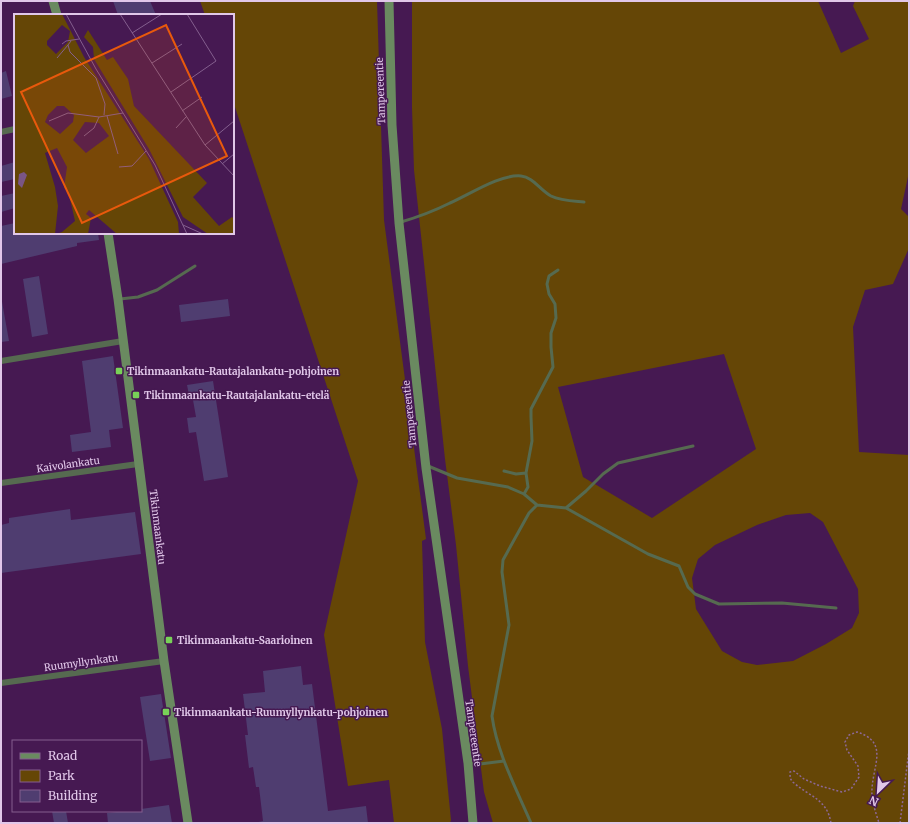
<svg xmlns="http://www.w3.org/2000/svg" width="910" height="824" viewBox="0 0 910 824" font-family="Merriweather,serif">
	<rect width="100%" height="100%" fill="#461952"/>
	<path fill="#654606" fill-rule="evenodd" d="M200,1H377L384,220L426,539L422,541L425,642L442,729L451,820L450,823H394L389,780L348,786L324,635L358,481L233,101V15H205Z
		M412,1H818L841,53L869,39L853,6L855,1H909V172L901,209L909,217V248L893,284L865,290L853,327L859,452L909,455V823H493L484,792L468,666L456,545L445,459L414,170L412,108ZM724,354L756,449L652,518L583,477L558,387ZM810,513L823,522L858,589L859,613L852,628L826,644L793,661L757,665L742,662L722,651L696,609L692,578L698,559L715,545L757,525L786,515Z"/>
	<path fill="#4f3d70" d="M113,1H150L156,15H118Z
		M6,71L12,96L1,99V73Z
		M15,162V179L1,182V166Z
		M15,193V208L1,212V196Z
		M15,223V233H98L99,240L77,243V246L1,264V226Z
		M39,276L48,334L32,337L23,279Z
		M1,296L9,341L1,342Z
		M228,299L230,316L181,322L179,305Z
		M113,356L123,428L109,430L111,447L72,452L70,435L91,432L82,361Z
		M213,381L228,477L204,481L196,432L189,433L187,418L196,417L193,400H190L187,385Z
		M70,509L71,520L135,512L141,554L1,573V525L9,523V518Z
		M301,666L303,685L312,684L328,811L366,806L368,823H254L263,821L259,787H256L253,767L249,768L245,735H248L243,694L265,692L263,671Z
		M161,694L171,758L150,761L140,697Z
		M169,805L172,823H108L107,813L126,811H141V809Z
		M52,811H66L68,823H54Z"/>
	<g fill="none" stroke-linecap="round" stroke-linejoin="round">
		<path stroke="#8d6897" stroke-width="1.5" stroke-dasharray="2 2" stroke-linecap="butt" d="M831,823C827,799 810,797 794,783C790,780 790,777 790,772L794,771L804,779L820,786L842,792L851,789L859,777L858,766L847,750L845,742L849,735L857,732C889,742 873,765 872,789C871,800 876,813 879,823
			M900,823L909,750"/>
		<path stroke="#566a50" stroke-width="3" d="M401,222C418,217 434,211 450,203C469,195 500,174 521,176C533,177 540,190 551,196C561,201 573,201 584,202
			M120,299L138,297L157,290L195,266
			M428,466L457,478L508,487L524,494L537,505L566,508L648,554L679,566L688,587L695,594L719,604L782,603L836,608
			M504,471L516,474L526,473
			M524,494L528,487L526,473L532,441L531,417V409L553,367L551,347V333L556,318L555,304L549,294L547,284L549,276L558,270
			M566,508L586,491L603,474L618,463L693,446
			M469,763L480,764L504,761
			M531,823C516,788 497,753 492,716L509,625L502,572L503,560L529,513L537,505"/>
		<path stroke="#566a50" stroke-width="6" d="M1,132L15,129
			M1,361L123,341
			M1,483L138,464
			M1,683L164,661"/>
		<path stroke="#6a8a60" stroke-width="9" d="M53,1L57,15
			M389,1L392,125L399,223L426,468L468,763L473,823
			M108,233L118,299L164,661L188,823"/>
	</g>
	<g fill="#78d158" stroke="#461952" stroke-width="1.5">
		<rect x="115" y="367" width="8" height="8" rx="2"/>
		<rect x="132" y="391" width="8" height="8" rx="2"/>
		<rect x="165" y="636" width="8" height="8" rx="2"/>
		<rect x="162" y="708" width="8" height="8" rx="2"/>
	</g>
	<g text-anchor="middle" stroke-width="3" stroke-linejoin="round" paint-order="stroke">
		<g font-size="10" fill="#e1c7e9" stroke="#461952">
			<text transform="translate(380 91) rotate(-92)" y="4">Tampereentie</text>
			<text transform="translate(409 414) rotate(-96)" y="4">Tampereentie</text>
			<text transform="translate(68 464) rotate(-8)" y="4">Kaivolankatu</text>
			<text transform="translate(158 527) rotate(83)" y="4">Tikinmaankatu</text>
			<text transform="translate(81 662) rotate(-8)" y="4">Ruumyllynkatu</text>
			<text transform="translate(474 733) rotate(82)" y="4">Tampereentie</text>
		</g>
		<g font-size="10" font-weight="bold" fill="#e1c7e9" stroke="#461952" text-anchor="start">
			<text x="127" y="375">Tikinmaankatu-Rautajalankatu-pohjoinen</text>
			<text x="144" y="399">Tikinmaankatu-Rautajalankatu-etelä</text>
			<text x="177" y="644">Tikinmaankatu-Saarioinen</text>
			<text x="174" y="716">Tikinmaankatu-Ruumyllynkatu-pohjoinen</text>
		</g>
	</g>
	<g transform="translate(14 14)">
		<rect width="220" height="220" fill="#461952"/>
		<path d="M0,0H48L70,43L135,145L164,208L165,220H103L75,196L72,200L77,204L74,220H42L48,218L61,207L54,176L50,174L53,153L43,134L31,139L41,173L44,192L41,220H0ZM48,11L56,17L54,28L42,40L33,31V27ZM43,92H50L60,101L59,108L46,120L31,108L34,101ZM71,108L85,109L95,122L72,139L59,126ZM74,16L93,46L99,43L114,65L120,92L193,169L179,183L205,212L218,203L220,205V220H194L169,203L135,135L80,45L79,33L70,23Z" fill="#654606" fill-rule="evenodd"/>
		<path d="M10,158L13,161L8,174L4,170L5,160Z" fill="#7a5585"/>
		<path fill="none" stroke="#845f8e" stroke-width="1" d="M52,0L82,55L141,151L173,220M106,0L191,131L220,162M118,19L148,0M57,27L54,31L56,38L82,64L91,90L90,101M48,30L52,27L65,25M43,44L54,31M138,49L168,30M157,78L202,47L173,0M168,97L188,83M93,102L104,140M35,107L54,99L85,103L109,99M162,114L172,103M70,122L80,114L85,103M191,131L220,107M208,150L220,140M105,153L118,152L132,137M169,211L189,220"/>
		<path fill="#e8590c" fill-opacity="0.15" stroke="#e8590c" stroke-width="2" d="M152,11L213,142L68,209L7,78Z"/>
		<rect width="220" height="220" fill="none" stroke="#e1c7e9" stroke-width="2"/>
	</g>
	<rect width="910" height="824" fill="none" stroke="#e1c7e9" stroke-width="4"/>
	<rect x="12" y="740" width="130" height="72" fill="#461952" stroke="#845f8e"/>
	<rect x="20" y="753" width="20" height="6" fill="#6a8a60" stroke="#845f8e"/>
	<text x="48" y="760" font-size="12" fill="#e1c7e9">Road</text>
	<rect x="20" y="770" width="20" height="12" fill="#654606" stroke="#845f8e"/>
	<text x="48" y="780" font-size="12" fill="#e1c7e9">Park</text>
	<rect x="20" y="790" width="20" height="12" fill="#4f3d70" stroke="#845f8e"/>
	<text x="48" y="800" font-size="12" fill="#e1c7e9">Building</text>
	<g transform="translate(878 792) rotate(205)" stroke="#461952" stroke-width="3" paint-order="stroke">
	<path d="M0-3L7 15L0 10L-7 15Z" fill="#e1c7e9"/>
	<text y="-6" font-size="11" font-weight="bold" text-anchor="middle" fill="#e1c7e9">N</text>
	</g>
</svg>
